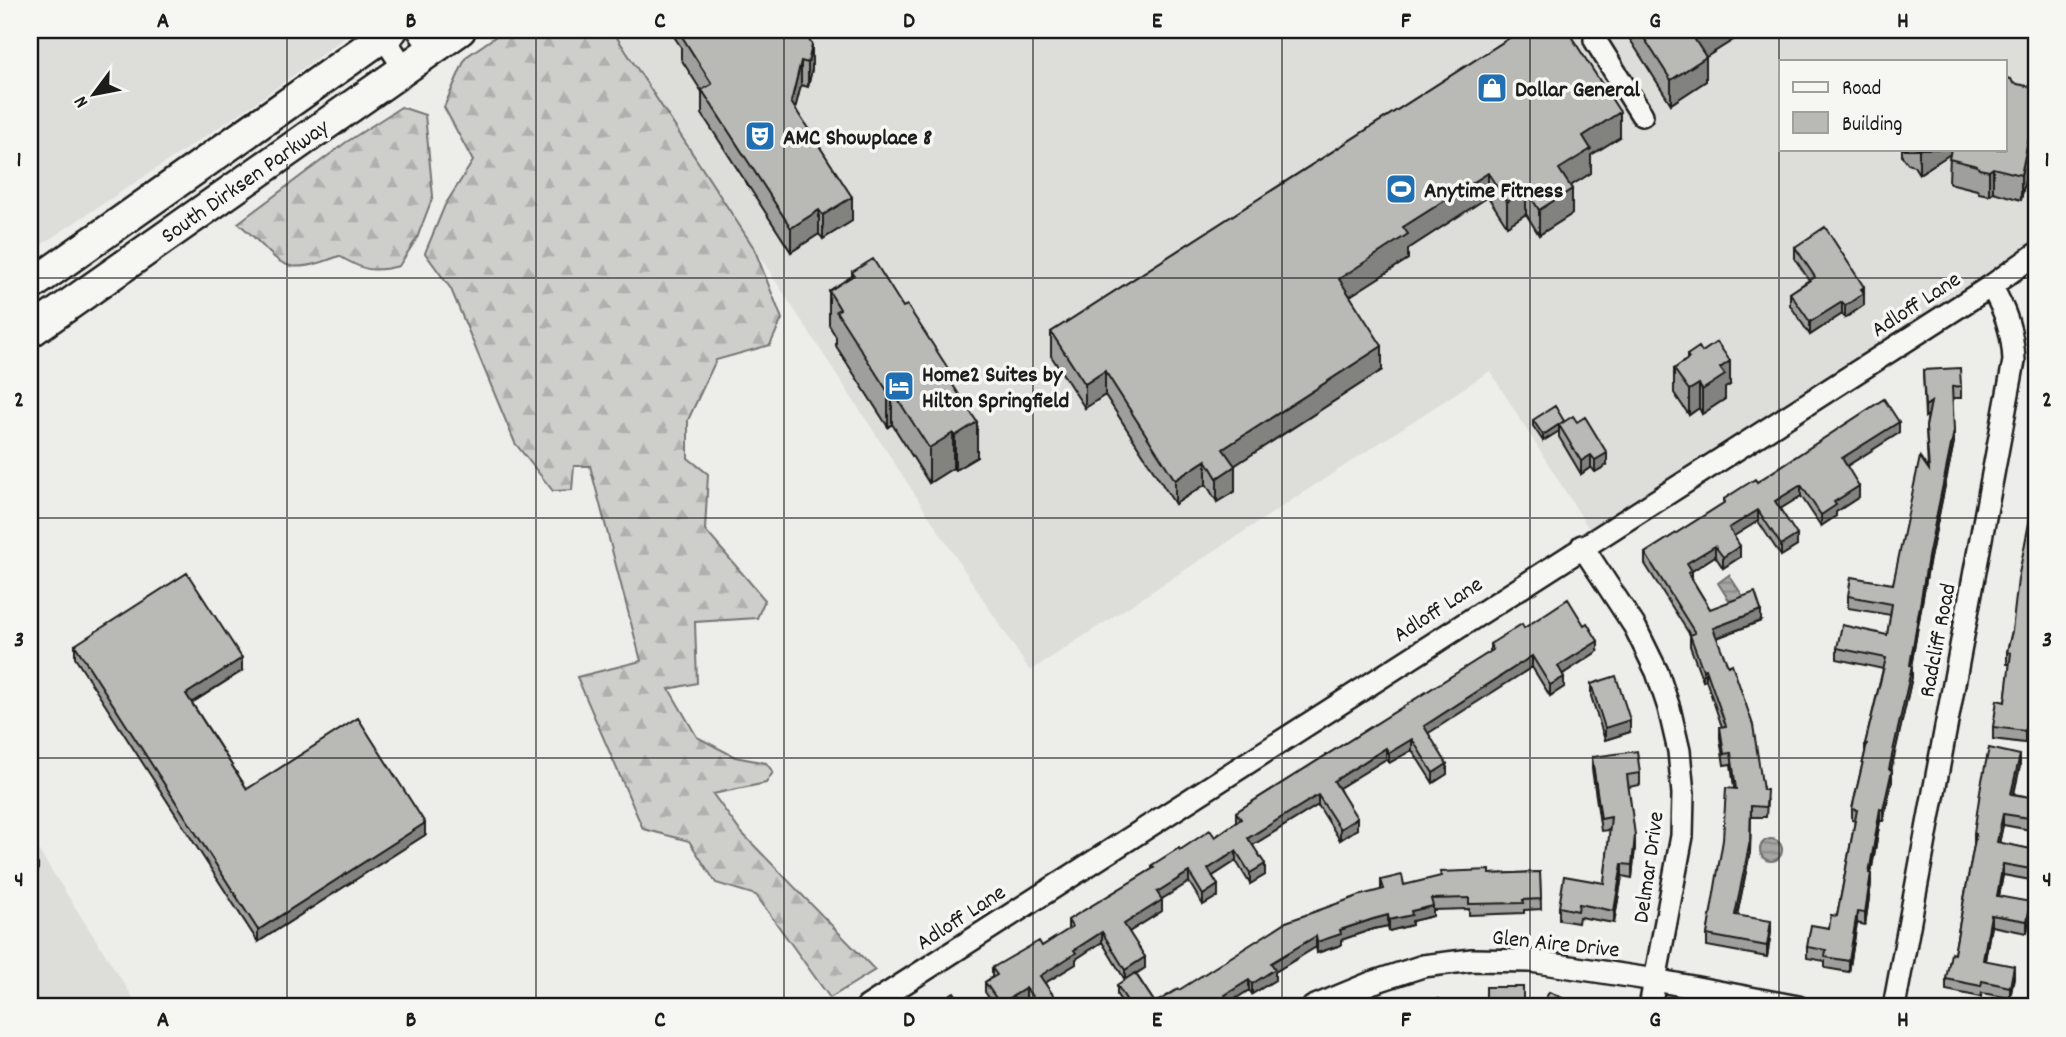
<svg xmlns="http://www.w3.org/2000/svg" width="2066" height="1037" viewBox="0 0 2066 1037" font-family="Dekko,sans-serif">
	<defs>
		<pattern id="forest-firs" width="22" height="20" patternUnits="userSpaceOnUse" patternTransform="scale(1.75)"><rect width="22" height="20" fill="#cececb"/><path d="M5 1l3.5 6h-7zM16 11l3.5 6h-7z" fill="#b0b0ae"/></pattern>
		<pattern id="water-rules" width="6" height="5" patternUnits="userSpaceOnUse" patternTransform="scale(1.75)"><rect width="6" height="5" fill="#a6a6a3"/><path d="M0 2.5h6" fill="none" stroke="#868684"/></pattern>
	</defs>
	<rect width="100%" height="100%" fill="#edede9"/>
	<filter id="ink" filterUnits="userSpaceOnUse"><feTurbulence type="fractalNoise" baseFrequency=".0143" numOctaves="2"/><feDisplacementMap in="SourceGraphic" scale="14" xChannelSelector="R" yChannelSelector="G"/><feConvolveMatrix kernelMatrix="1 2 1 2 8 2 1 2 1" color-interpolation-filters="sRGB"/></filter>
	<g filter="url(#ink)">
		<path fill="#ddddda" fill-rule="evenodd" d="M30,30H355L254,104L30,252Z
			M612,30H2036V241L1589,529L1490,371L1030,671ZM1781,61H2005V149H1781Z
			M30,837L139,1007H30Z"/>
		<path fill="url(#forest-firs)" stroke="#757574" stroke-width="2" d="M505,30H612L754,248L782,319L770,345L716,360L688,420V458L708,474L705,530L765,600L757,618L695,622L697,683L669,689L697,737L735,757L766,763L773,772L766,783L713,794L740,831L875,970L830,998L756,895L716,883L689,841L643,829L577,677L641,661L590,466H574L572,490L553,491L515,443L451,289L425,253L445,205L473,161L444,107L466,57Z
			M401,107L425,115L433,196L417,238L399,266C371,273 363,270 339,256C276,281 282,259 238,223L345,143Z"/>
		<path fill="url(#water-rules)" stroke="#6f6f6d" stroke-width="2" d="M1729,575L1744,598L1732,605L1718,583Z
			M1760 850a11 11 0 1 1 22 0a11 11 0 1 1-22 0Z"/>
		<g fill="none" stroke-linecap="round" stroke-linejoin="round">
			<g stroke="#1c1c1c" stroke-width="26">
				<path id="street" d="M379,30L404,68
					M418,30L431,49
					M1595,40L1642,115
					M1582,546L1635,627L1657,672L1669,708L1679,751L1683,794L1682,836L1650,1007
					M867,1007L1991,286L2036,254
					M1313,1007L1371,983L1423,966L1472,960L1531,961L1655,980L1798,1007
					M1894,1007L2014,361C2013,332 2005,310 1991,286"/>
			</g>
			<g stroke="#1c1c1c" stroke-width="35">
				<path id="secondary" d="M30,286L392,30
					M30,332L460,30"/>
			</g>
			<use href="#street" stroke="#f6f6f2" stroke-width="21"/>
			<use href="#secondary" stroke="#f6f6f2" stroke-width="30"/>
		</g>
		<path fill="#9f9f9d" stroke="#1c1c1c" stroke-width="2" d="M671,30H797L812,69L808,87L801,85L795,108L852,221L823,239L819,234L791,252L702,114V92L681,59V47L671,32Z
			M1522,30L1620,137L1591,155V173L1570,186L1572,214L1539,235L1526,214L1507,226L1488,197L1408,249V259L1350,296L1382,370L1234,466L1235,491L1217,502L1206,484L1175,504L1105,395L1085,408L1051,356V332Z
			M1624,30H1749L1706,57V81L1671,104Z
			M1902,149H2005L2033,160L2029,161L2021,200L1993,192L1989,195L1979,193L1977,190L1949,183L1950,154L1919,174L1914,166L1908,164L1902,156Z
			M1795,247L1864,287V305L1845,318L1842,314L1810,335L1790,305V293L1809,280L1795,259Z
			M852,272L949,379L977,457L955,470L953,468L929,483L892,424L888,427L836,346V337L829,325V291L852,276Z
			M1687,355L1730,385L1725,388V399L1702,414L1699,408L1689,415L1674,393V369L1687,360Z
			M1923,370L1961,386V398H1952L1954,442L1928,568L1911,666L1912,677L1891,769L1892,781L1883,821H1880L1871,873V884L1865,925L1857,923L1849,972L1825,968V961L1807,958V947L1829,928L1837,916L1855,821L1852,820V809L1865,753V744L1883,669L1837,659V648L1887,635L1891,615L1848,608V596L1893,584L1928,469L1926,427L1928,414L1925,417Z
			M1533,420L1564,421L1607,465L1595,472L1591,467L1581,474L1559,437V431L1543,441L1533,426Z
			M1899,433L1847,466L1859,497L1836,512V516L1821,526L1801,496L1780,509L1797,546L1781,556L1758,521L1734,536L1740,557L1723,568L1715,556L1692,571V579L1710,609L1761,621L1717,638L1767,801L1766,817H1751L1750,852L1737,915L1771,932L1767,957L1707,946V935L1734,788L1731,764L1724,765L1720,738V727H1722L1706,680L1703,681L1690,646V635L1645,564V553L1724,503V499L1757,482Z
			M2036,487L2025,743L1993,739V727L2005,702L2010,664H2007V652L2012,631Z
			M1524,628L1598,651L1563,674L1564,687L1550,696L1532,667L1428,733L1447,774L1433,783L1412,750L1389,763L1386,759L1339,788L1357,829L1340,840L1318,805L1253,845L1265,875L1250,884L1236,861L1213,876L1218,896L1203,905L1189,882L1162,899V911L1129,932L1145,968L1136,974L1155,1003L1381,890V880L1404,885L1490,874L1540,872L1541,909L1524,910V913L1469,915V909L1433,910V916L1412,921V925L1389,931L1388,926L1373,929L1341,940V945L1317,953L1316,947L1275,972V980L1252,994L1249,990L1229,1003V1007H1125L1117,995V985L1125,980L1102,942L1076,959V964L1045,983L1061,1007H1032L1026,998L1012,1007H995L985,992V982L992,977V968L1042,946L1068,930V920L1152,869V865L1180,850L1215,837L1236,822V812L1490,652V644Z
			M75,645L242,671L192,703L247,789L425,835L258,942L75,658Z
			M1591,684L1630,732L1605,740L1591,696Z
			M1592,757L1640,773V785L1628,787L1635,847L1632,878L1622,876L1614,923L1579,917L1578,923L1559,920V907L1604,883L1610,830L1601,831L1592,769Z
			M2020,766L2014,794L2036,798V831L2003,825L1999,843L2036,850V881L2003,875L1999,896L2031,913L2027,933L1991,926L1985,960L2014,977L2010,998L1982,993L1981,997L1946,990V979L1954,954L1974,845V833Z"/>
		<path fill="#82827f" stroke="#1c1c1c" stroke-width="2" d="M1711,30H1749L1695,64V40Z
			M812,45V69L808,87V63Z
			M1706,57V81L1671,104V80Z
			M801,61V85L791,126V102Z
			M2036,108V133L2033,160L2029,161L2021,200V175L2029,137Z
			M1620,112V137L1591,155V173L1559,193V169L1583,136Z
			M1921,149H1955V151L1919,174V150Z
			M1993,168V192L1989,195V171Z
			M1488,173V197L1408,249V259L1339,303V279L1403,227Z
			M1526,189V214L1507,226V202Z
			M1572,189V214L1539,235V210Z
			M852,197V221L823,239V215Z
			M819,210V234L791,252V228Z
			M1864,287V305L1845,318V306Z
			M1842,302V314L1810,335V322Z
			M1382,346V370L1223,473V449Z
			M1730,361V385L1725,388V399L1702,414V390L1720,368Z
			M1105,371V395L1085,408V384Z
			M1699,384V408L1689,415V390Z
			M892,390V424L888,427V392Z
			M1931,402V413L1925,417V406Z
			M1564,421L1559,425V431L1543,441V435Z
			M977,422V457L955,470V436Z
			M1899,422V433L1842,469V458Z
			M1954,431V442L1928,568L1910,673L1912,666V677L1889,780V769L1910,665L1928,557Z
			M953,433V468L929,483V448Z
			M1607,453V465L1595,472V460Z
			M1591,455V467L1581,474V461Z
			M1206,460V484L1175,504V480Z
			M1235,466V491L1217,502V478Z
			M1801,485V496L1775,512V501Z
			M1859,486V497L1836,512V516L1821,526V515L1834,502Z
			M1758,510V521L1729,539V528Z
			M1797,535V546L1781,556V545Z
			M1715,546V556L1692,571V582L1688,584L1687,563Z
			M1740,546V557L1723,568V557Z
			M1761,610V621L1713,639V628Z
			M1598,641V651L1558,677V666Z
			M1532,656V667L1424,736V726Z
			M242,658V671L186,706V694Z
			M2036,661V673L2025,743V731Z
			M1706,669V680L1703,681V670Z
			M1564,677V687L1550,696V685Z
			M1630,720V732L1605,740V728Z
			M1412,739V750L1389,763V753Z
			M1386,748V759L1334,791V781Z
			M2020,755V766L2011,805V794Z
			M1447,764V774L1433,783V773Z
			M1892,770V781L1883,821V810Z
			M1318,795V805L1248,848V838Z
			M1751,806L1750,852L1735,926V915Z
			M1880,809V821L1869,884V873Z
			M2003,814V825L1997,854V842Z
			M1357,818V829L1340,840V829Z
			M425,823V835L258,942V930Z
			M1635,835V847L1632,878V865Z
			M1236,851V861L1208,879V869Z
			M1265,864V875L1250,884V873Z
			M1622,864V876L1614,923V911Z
			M2003,864V875L1997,907V896Z
			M38,865V871L30,877V870Z
			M1189,872V882L1157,902V892Z
			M1871,873V884L1865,925V913Z
			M1218,885V896L1203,905V895Z
			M1162,900V911L1124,935V924Z
			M2031,902V913L2027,933V921Z
			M1433,906V916L1412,921V925L1389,931V920L1411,911Z
			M1857,912V923L1849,972V961Z
			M1388,915V926L1373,929L1341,940V945L1317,953V942L1340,930L1373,919Z
			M1991,915V926L1983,971V960Z
			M1771,921V932L1767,957V946Z
			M1102,932V942L1076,959V964L1040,986V976L1074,950Z
			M1316,936V947L1275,972V980L1252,994V984L1271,963Z
			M1145,957V968L1125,980V970Z
			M2014,966V977L2010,998V987Z
			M1249,980V990L1229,1003V1007H1217L1225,995Z
			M1026,988V998L1012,1007H1000V1004Z"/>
		<path fill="#b9b9b6" stroke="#1c1c1c" stroke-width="2" d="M686,30H797L804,31L812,45L808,63L801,61L791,102L852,197L823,215L819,210L791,228L702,90L712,84L681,35L687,31Z
			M1522,30H1567L1620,112L1583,136L1591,149L1559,169L1572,189L1539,210L1526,189L1507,202L1488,173L1403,227L1408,234L1339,279L1382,346L1223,449L1235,466L1217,478L1206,460L1175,480L1105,371L1085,384L1051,332Z
			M1639,30H1711L1695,40L1706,57L1671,80Z
			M2005,78L2011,79L2013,83L2036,88V108L2033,135L2029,137L2021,175L1993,168L1989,171L1979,169L1977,166L1949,159L1951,149H2005Z
			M1825,227L1864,287L1861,289L1864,293L1845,306L1842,302L1810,322L1790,293L1815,277L1795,247Z
			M873,259L903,307L907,305L933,345L949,370L945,373L977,422L955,436L953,433L929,448L892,390L888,392L836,311L840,309L829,291L854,275L852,272Z
			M1717,342L1730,361L1720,368L1725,375L1702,390L1699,384L1689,390L1674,369L1689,358L1687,355L1699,347L1702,352Z
			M1960,368L1961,386L1952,387L1954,431L1928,557L1910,665L1912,666L1889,769L1892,770L1883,810L1880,809L1869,873H1871L1865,913L1857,912L1849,961L1825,957L1826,950L1807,947L1811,925L1829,928L1831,915L1837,916L1857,810L1852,809L1867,744H1865L1886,658L1837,648L1842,625L1887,635L1892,604L1848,596L1851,577L1893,584L1920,457L1929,470L1926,427L1931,402L1925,406L1923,370Z
			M1884,399L1899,422L1842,458L1859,486L1834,502L1836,505L1821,515L1801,485L1775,501L1797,535L1781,545L1758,510L1729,528L1740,546L1723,557L1715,546L1687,563L1692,571L1688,573L1710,609L1755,592L1761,610L1713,628L1728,666L1732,664L1753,725L1763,790H1767L1766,807L1751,806L1750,841L1735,915L1771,921L1767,946L1707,935L1723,840L1726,788L1736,789L1731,753L1724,754L1720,727L1726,726L1706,669L1703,670L1690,635L1695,633L1645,553L1725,502L1724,499L1755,479L1757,482Z
			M1555,406L1564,421L1543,435L1533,420Z
			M1573,416L1577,422L1585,417L1607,453L1595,460L1591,455L1581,461L1559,425Z
			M2036,487V661L2025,731L1993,727L1997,700L2005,702L2011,653L2007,652L2012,631L2018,579Z
			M187,573L242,658L186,694L247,789L358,718L425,823L258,930L75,645Z
			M1568,599L1584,625L1587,623L1598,641L1558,666L1564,677L1550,685L1532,656L1424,726L1447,764L1433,773L1412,739L1389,753L1386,748L1334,781L1357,818L1340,829L1318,795L1248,838L1265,864L1250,873L1236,851L1208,869L1218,885L1203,895L1189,872L1157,892L1162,900L1124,924L1145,957L1125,970L1102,932L1074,950L1076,953L1040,976L1061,1007H1040L1026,988L1000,1004L985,982L997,975L992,968L1039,941L1042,946L1072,927L1068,920L1154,868L1152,865L1179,848L1180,850L1210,830L1215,837L1241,819L1236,812L1493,650L1490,644L1522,624L1524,628Z
			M1616,676L1630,720L1605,728L1591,684Z
			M1989,748L2020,755L2011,794L2036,798V819L2003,814L1997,842L2036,850V870L2003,864L1997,896L2031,902L2027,921L1991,915L1983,960L2014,966L2010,987L1982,981L1981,986L1946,979L1951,953L1954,954L1976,834L1974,833L1981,785Z
			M1637,751L1640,773L1627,775L1635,835L1632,865L1622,864L1614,911L1579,904L1578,911L1559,907L1564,876L1604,883L1611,817L1601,819L1592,757Z
			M30,851L38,865L30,870Z
			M1490,870V874L1540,872L1541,899L1523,900L1524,903L1469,904V898L1431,899L1433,906L1411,911L1412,915L1389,920L1388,915L1373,919L1340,930L1341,934L1317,942L1316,936L1271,963L1275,969L1252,984L1249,980L1225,995L1229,1001L1217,1007H1131L1117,985L1135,973L1155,1003L1178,989L1179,990L1286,922L1361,895L1384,889L1381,880L1402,875L1404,885L1441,876L1440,872Z
			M1486,987H1523V1007H1486Z
			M954,992L963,1007H929Z
			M1549,992L1582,1007H1541Z
			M1439,999L1440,1007H1400Z"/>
	</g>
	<path fill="none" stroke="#1c1c1c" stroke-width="2" stroke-opacity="0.55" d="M287,30V1007M536,30V1007M784,30V1007M1033,30V1007M1282,30V1007M1530,30V1007M1779,30V1007M30,278H2036M30,518H2036M30,758H2036"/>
	<defs>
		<g id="shop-square" transform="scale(1.575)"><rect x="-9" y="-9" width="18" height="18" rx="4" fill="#1f6fb2" stroke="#f6f6f2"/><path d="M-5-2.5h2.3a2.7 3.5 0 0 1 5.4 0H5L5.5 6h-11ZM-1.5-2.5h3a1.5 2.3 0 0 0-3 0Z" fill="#fff"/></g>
		<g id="theatre-square" transform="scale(1.575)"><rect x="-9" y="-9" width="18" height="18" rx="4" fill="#1f6fb2" stroke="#f6f6f2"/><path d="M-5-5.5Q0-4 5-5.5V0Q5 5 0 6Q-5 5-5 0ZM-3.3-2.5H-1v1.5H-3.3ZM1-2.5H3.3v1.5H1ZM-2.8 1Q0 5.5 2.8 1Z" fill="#fff"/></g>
		<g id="stadium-square" transform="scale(1.575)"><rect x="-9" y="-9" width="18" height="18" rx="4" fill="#1f6fb2" stroke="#f6f6f2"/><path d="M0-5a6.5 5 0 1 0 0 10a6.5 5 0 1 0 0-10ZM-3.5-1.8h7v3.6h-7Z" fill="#fff"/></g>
		<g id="hotel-square" transform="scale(1.575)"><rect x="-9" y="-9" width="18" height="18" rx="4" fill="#1f6fb2" stroke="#f6f6f2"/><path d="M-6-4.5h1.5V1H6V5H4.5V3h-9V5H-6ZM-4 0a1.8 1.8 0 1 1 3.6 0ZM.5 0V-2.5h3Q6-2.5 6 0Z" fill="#fff"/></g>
	</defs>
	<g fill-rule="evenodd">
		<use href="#shop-square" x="1492" y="88"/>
		<use href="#theatre-square" x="760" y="136"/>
		<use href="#stadium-square" x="1401" y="189"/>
		<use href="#hotel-square" x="899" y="386"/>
	</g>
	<g text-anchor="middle" stroke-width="7" stroke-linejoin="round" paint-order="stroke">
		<g font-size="23" font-weight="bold" fill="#1c1c1c" stroke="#f6f6f2" text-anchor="start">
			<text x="1515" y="96">Dollar General</text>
			<text x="783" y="144">AMC Showplace 8</text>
			<text x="1424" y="197">Anytime Fitness</text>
			<text x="922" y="381">Home2 Suites by<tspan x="922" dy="26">Hilton Springfield</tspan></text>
		</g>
		<g font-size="23" fill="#1c1c1c" stroke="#f6f6f2">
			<text transform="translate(244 180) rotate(-35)" y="8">South Dirksen Parkway</text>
			<text transform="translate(1915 303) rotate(-33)" y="8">Adloff Lane</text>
			<text transform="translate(1437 608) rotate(-33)" y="8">Adloff Lane</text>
			<text transform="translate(1936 640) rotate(-79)" y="8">Radcliff Road</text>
			<text transform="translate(1647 867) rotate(-82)" y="8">Delmar Drive</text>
			<text transform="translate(960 916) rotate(-33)" y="8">Adloff Lane</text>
			<text transform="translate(1556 942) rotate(6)" y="8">Glen Aire Drive</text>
		</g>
	</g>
	<rect width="2066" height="1037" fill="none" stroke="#f6f6f2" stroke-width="77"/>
	<rect x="1779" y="60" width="228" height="91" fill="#f6f6f2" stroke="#9f9f9c" stroke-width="2"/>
	<rect x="1793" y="82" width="35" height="10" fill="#f6f6f2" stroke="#9f9f9c" stroke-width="2"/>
	<text x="1842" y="94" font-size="21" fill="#1c1c1c">Road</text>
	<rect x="1793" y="112" width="35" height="21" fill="#b9b9b6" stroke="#9f9f9c" stroke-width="2"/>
	<text x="1842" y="130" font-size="21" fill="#1c1c1c">Building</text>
	<g transform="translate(94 94) rotate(238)" stroke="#f6f6f2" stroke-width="5" paint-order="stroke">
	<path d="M0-5L12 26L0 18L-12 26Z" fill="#1c1c1c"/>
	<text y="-10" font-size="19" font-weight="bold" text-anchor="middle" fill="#1c1c1c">N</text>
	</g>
	<rect x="38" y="38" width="1990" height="960" fill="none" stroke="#1c1c1c" stroke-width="2.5"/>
	<g font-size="23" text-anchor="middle" font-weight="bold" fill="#1c1c1c">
		<text x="163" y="27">A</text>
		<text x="411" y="27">B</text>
		<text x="660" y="27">C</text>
		<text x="909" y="27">D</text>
		<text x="1157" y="27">E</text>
		<text x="1406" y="27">F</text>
		<text x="1655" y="27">G</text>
		<text x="1903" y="27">H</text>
		<text x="19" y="166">1</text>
		<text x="2047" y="166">1</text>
		<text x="19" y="406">2</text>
		<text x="2047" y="406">2</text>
		<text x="19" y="646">3</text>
		<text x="2047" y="646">3</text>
		<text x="19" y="886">4</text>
		<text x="2047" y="886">4</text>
		<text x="163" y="1026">A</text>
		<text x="411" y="1026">B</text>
		<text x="660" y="1026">C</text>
		<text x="909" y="1026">D</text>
		<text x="1157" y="1026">E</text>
		<text x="1406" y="1026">F</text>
		<text x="1655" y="1026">G</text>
		<text x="1903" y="1026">H</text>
	</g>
</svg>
